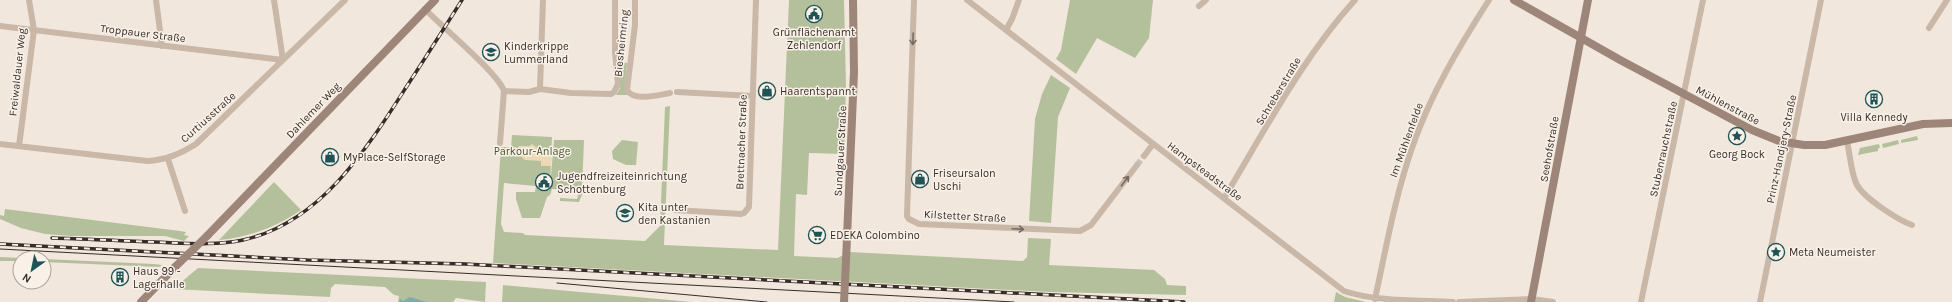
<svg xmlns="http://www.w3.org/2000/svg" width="1952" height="302" viewBox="0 0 1952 302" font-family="Karla,sans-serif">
	<rect width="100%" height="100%" fill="#f2e7dc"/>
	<path fill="#b4c09c" d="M789,0H844L846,88L844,154L809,153L807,195L796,194L794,256L837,258L850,252L1023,261L1027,257L1028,238L1051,239L1049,265L1154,270L1165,279L1167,285L1186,286V295L1049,292L493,263L501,147H511L512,135L552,137L550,187L554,140H584L582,190L552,189L550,195L547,197L540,218H522L516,199V192H535L536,186L504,183L501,224L504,232L523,233L525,235L645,241L660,226L665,107L670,106L664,245L778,250Z
		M1070,0H1153L1149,38L1135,58L1097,38L1076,74L1056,59L1061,50Z
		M619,62L627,63L625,89L629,95H616L620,88Z
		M1051,75L1070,88L1058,117L1051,223L1029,221L1035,119L1042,94Z
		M1917,136L1918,140L1901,143V140Z
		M622,140L638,142L636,165H626L613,159L612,151Z
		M1898,140L1899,144L1883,148L1882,144Z
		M1879,144L1880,148H1878V151L1858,155L1860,148Z
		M274,182L301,210C276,227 250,237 219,240Z
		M579,192H583L579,202L560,201V198L577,199Z
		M5,209L180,231L186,232L184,235L189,236L184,241L165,236H71L45,234L21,228L0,219V215L4,216Z
		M0,257L21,258L20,261H0Z
		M44,259L154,264L162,265L159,267L44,262Z
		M198,268L486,282L485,302L456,298L453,302H398L399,296L394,295L385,287L335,284L331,288L330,297L173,289Z
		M503,285L692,302H502Z
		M1336,292L1345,297L1366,302H1334Z"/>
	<path fill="#ecd9b3" d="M532,144L539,149L541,153L552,155L551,166H541V161L525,160L517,153L519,146H530Z"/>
	<path fill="#7bacae" d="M410,297L427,302H399L400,299L403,301Z"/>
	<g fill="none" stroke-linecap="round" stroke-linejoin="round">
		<path stroke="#ccc2b8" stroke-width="6" stroke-dasharray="6 3" stroke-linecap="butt" d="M1137,165L1144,156"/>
		<path stroke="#c9b7a8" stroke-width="6" d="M156,0L162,46
			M635,0V25L627,90C634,102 658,95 670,93
			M914,0L907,216L909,219L919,224L1080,231L1091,225L1137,165
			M967,0L1344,291C1377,302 1418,300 1453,302
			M1199,6L1206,0
			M425,9C442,27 498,73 504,91L500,143
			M0,26L283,60L274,0
			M1929,28L1947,0
			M1006,30L1012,19L1019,0
			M540,89L543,0
			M504,91L529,92L540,89L571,93L611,94L614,92L618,84L615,52V0
			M677,92L753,96
			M1847,141C1850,155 1851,171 1856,183C1862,197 1898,220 1912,225
			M0,144L147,161C166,160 180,154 196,144L345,0
			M19,146L34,30L29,0
			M1144,156L1153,144
			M168,159L185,211
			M1224,198C1264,132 1303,57 1355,0
			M675,210L741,214L744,213L749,207L756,0
			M1375,299C1386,248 1395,197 1412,148C1430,95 1459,47 1489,0
			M1459,302L1532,299L1553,302
			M1641,302L1703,0
			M1760,302L1821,0"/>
		<path stroke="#9d8679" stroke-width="8" d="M1514,0L1622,61L1752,130L1779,141L1804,145H1825L1923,124L1952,123
			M207,236L435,0
			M846,261L854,72L853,0
			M141,302L175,267
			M1531,302L1588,0"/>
		<path stroke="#362d28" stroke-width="1" d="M0,249L1014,302
			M557,283L767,302"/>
		<g stroke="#362d28" stroke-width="3.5">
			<path id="rail" d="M52,238C87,239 121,241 155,242C184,243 215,246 243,240C320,223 366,150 405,89C424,60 443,30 462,0
				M0,244L307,260L465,264L1184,302"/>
		</g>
		<use href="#rail" stroke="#f9f1e8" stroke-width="2" stroke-dasharray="6" stroke-linecap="butt"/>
		<path stroke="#9d8679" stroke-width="8" d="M175,267L207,236
			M844,302L846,261"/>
	</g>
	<defs><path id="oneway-shaft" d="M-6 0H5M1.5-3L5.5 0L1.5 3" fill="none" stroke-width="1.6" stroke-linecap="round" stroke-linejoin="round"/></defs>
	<g stroke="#786b62">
		<use href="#oneway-shaft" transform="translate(913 39) rotate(92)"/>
		<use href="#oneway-shaft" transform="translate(1125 181) rotate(-53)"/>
		<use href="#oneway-shaft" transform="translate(1018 229) rotate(3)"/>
	</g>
	<defs>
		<g id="civic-ring" transform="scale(0.9)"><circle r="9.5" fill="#f9f1e8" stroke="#1e5457" stroke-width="1.5"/><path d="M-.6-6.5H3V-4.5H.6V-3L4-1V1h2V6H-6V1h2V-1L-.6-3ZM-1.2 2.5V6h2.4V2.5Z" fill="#1e5457"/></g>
		<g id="school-ring" transform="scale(0.9)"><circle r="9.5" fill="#f9f1e8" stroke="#1e5457" stroke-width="1.5"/><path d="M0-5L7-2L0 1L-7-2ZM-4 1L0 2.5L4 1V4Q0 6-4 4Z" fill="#1e5457"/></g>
		<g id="shop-ring" transform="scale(0.9)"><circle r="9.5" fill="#f9f1e8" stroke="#1e5457" stroke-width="1.5"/><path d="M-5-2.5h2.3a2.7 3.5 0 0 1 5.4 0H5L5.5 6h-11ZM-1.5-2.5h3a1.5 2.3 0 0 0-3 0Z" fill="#1e5457"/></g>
		<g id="building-ring" transform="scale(0.9)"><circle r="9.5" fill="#f9f1e8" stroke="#1e5457" stroke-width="1.5"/><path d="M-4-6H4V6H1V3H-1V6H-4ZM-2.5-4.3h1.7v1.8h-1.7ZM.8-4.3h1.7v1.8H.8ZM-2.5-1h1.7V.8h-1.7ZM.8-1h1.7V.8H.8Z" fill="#1e5457"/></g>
		<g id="sight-ring" transform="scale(0.9)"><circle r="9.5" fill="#f9f1e8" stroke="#1e5457" stroke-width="1.5"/><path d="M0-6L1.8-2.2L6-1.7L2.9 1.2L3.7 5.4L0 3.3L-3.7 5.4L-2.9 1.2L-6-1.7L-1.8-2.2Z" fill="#1e5457"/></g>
		<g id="supermarket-ring" transform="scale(0.9)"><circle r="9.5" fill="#f9f1e8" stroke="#1e5457" stroke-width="1.5"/><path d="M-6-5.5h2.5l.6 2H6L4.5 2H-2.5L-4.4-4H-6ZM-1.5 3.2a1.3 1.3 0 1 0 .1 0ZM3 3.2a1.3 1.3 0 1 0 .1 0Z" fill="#1e5457"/></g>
	</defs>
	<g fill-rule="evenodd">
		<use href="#civic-ring" x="814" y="14"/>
		<use href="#school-ring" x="491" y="52"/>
		<use href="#shop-ring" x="767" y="91"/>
		<use href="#building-ring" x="1874" y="99"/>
		<use href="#sight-ring" x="1737" y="136"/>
		<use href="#shop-ring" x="330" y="157"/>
		<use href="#shop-ring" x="920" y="179"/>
		<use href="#civic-ring" x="544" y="182"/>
		<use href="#school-ring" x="625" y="213"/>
		<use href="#supermarket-ring" x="817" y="235"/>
		<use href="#sight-ring" x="1776" y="252"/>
		<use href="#building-ring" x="120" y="277"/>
	</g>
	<g text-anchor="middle" stroke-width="3" stroke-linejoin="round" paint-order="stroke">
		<g font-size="11" fill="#362d28" stroke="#f9f1e8" text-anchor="start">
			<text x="814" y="36" text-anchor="middle">Grünflächenamt<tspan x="814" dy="13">Zehlendorf</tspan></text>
			<text x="504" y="50">Kinderkrippe<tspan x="504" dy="13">Lummerland</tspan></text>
			<text x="780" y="95">Haarentspannt</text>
			<text x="1874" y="121" text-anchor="middle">Villa Kennedy</text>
			<text x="1737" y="158" text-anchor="middle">Georg Bock</text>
			<text x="343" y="161">MyPlace-SelfStorage</text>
			<text x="933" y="177">Friseursalon<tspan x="933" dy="13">Uschi</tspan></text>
			<text x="557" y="180">Jugendfreizeiteinrichtung<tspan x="557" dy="13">Schottenburg</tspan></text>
			<text x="638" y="211">Kita unter<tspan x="638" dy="13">den Kastanien</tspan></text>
			<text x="830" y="239">EDEKA Colombino</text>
			<text x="1789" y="256">Meta Neumeister</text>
			<text x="133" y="275">Haus 99 -<tspan x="133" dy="13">Lagerhalle</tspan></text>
		</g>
		<g font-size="11" fill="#362d28" stroke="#f9f1e8">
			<text transform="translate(143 33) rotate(7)" y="4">Troppauer Straße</text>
			<text transform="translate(621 43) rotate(-84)" y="4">Biesheimring</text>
			<text transform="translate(17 72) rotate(-84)" y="4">Freiwaldauer Weg</text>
			<text transform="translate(1278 91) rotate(-59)" y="4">Schreberstraße</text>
			<text transform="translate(1728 105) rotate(28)" y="4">Mühlenstraße</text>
			<text transform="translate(313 110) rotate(-46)" y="4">Dahlemer Weg</text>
			<text transform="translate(208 117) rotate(-42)" y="4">Curtiusstraße</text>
			<text transform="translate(1406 140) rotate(-70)" y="4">Im Mühlenfelde</text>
			<text transform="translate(741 142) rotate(-88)" y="4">Brettnacher Straße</text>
			<text transform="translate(1549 149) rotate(-80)" y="4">Seehofstraße</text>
			<text transform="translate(1663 149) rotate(-78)" y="4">Stubenrauchstraße</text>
			<text transform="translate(1781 149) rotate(-78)" y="4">Prinz-Handjery-Straße</text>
			<text transform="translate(840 151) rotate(-87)" y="4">Sundgauer Straße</text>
			<text transform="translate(1205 171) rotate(37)" y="4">Hampsteadstraße</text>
			<text transform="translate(965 216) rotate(3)" y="4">Kilstetter Straße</text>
		</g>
		<g font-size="11" fill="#46542c" stroke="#f9f1e8">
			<text x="532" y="155">Parkour-Anlage</text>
		</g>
	</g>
	<g transform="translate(32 270) rotate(213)"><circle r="19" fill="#f9f1e8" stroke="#aba39b"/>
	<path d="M0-3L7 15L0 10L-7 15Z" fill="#1e5457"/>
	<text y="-6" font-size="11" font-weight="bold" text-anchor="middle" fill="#362d28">N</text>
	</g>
</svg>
